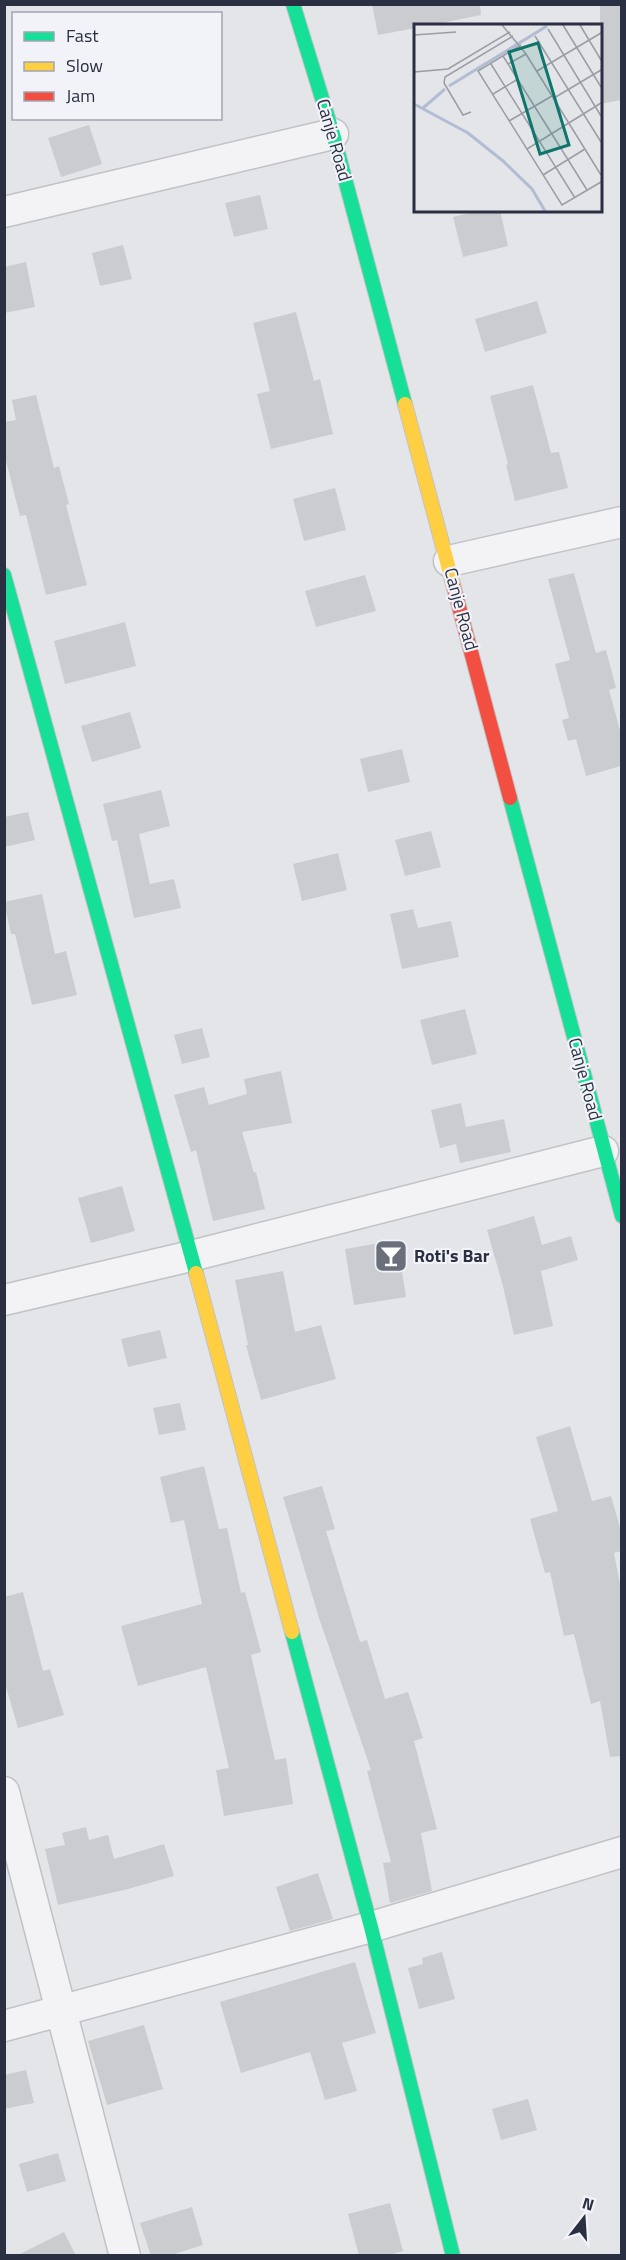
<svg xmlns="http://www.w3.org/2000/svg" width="626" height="2260" viewBox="0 0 626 2260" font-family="'Titillium Web',sans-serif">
	<rect width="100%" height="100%" fill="#e4e5e8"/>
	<path fill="#cbccd0" d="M372,4H480L481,15L427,26H416V28L378,35Z
		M600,4H621V100L600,104Z
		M89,125L102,164L61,177L48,138Z
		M260,195L268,229L234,237L225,203Z
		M481,210H500L508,246L463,257L453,217Z
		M123,245L132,279L100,286L92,253Z
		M26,262L35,307L4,313V267Z
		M537,301L547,333L485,352L475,319Z
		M296,312L314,381L320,379L333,434L271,449L257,394L270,391L253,323Z
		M533,385L551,453L559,452L568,488L515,501L506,465L508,464L490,396Z
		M36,395L54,468L59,466L69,504L66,505L87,585L46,595L26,515L20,516L4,453V422L16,420L12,400Z
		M335,488L346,530L304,541L293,499Z
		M574,573L596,653L606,650L616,688L609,690L621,734V766L586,776L576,739L568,741L562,720L569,718L555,664L570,660L548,579Z
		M365,575L376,611L316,627L305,591Z
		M125,622L136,666L65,684L54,641Z
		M130,712L141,748L92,762L81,726Z
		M402,749L410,782L368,792L360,759Z
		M161,790L170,826L139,834L150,884L174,879L181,908L134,918L117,840L112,841L103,804Z
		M28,812L35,840L4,847V817Z
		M431,831L441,867L405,876L395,840Z
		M338,853L347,890L302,901L293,864Z
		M42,894L55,954L66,951L77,995L32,1005L15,934H11L4,902Z
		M413,909L418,928L451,921L459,957L402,969L390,914Z
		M465,1009L477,1054L432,1065L420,1020Z
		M202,1028L210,1057L182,1064L174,1035Z
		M281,1071L292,1123L242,1132L254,1173L256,1172L265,1209L213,1221L196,1150L191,1152L174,1095L204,1087L209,1105L247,1094L244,1079Z
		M461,1103L466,1127L504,1119L511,1152L460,1163L456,1144L440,1148L431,1110Z
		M122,1186L135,1231L91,1243L78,1198Z
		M534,1216L542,1245L571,1236L578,1260L541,1271L553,1326L514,1335L503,1286L487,1230Z
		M397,1240L406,1297L354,1305L345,1249Z
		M283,1271L295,1332L321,1325L336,1379L261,1400L246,1345H248L235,1280Z
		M160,1330L167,1358L128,1367L121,1339Z
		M180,1403L186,1430L159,1435L153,1408Z
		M570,1426L592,1501L611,1496L621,1531V1551L614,1553L621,1589V1756L610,1757L600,1701L591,1704L574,1634L564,1636L550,1572L545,1573L530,1519L558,1511L536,1437Z
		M204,1466L219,1529L227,1528L241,1593L245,1592L261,1652L251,1655L275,1760L286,1758L293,1804L224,1816L216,1770L229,1768L206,1667L138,1686L121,1626L202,1604L184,1520L171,1523L160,1477Z
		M322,1486L335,1529L326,1531L360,1642L367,1640L385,1699L408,1692L423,1738L414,1741L437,1829L421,1833L432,1891L390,1903L383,1863L391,1862L367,1771L371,1770L319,1618L283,1497Z
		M23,1592L43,1671L50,1669L64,1715L18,1728L4,1680V1597Z
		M86,1827L89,1840L108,1835L114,1859L164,1844L174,1876L128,1889L58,1905L45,1849L65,1845L62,1833Z
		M318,1873L333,1919L290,1931L276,1887Z
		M442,1952L455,1999L419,2009L408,1968L423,1964L422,1958Z
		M355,1962L376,2033L342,2043L357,2091L325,2100L310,2052L241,2073L220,2002Z
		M144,2025L163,2089L107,2105L88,2041Z
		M26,2070L34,2103L4,2109V2075Z
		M528,2099L537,2130L501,2140L492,2109Z
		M58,2153L66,2181L27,2192L19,2164Z
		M390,2203L403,2251L386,2256H359L348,2214Z
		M192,2207L203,2245L168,2256H151L140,2223Z
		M64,2232L76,2256H16Z"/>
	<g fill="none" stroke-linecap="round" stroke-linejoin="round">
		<g stroke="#c1c2c6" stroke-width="33">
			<path id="street" d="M4,212L333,134
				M449,561L622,522
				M4,1300L191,1256L603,1151
				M4,1792L125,2256
				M4,2026L371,1927L622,1852"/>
		</g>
		<g stroke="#c1c2c6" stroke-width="16">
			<path id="fast" d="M293,4L333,134L405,404
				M4,575L196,1273
				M510,798L622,1216
				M292,1632L371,1927L453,2256"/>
		</g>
		<g stroke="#c1c2c6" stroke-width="16">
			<path id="slow" d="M405,404L454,588
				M196,1273L292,1632"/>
		</g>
		<g stroke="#c1c2c6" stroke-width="16">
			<path id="jam" d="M454,588L510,798"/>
		</g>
		<use href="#street" stroke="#f3f3f5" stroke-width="30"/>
		<use href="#fast" stroke="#16e098" stroke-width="14"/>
		<use href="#slow" stroke="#ffcf43" stroke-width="14"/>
		<use href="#jam" stroke="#f24e42" stroke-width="14"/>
	</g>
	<defs>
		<g id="bar-square" transform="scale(1.725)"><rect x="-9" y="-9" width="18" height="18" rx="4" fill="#6b6f7c" stroke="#f2f3f8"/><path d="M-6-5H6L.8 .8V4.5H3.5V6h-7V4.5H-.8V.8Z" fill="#fff"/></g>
	</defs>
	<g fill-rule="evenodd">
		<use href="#bar-square" x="391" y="1256"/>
	</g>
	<g text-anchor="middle" stroke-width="4.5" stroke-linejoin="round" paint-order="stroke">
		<g font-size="18" fill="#2a2f42" stroke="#f2f3f8">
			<text transform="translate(334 140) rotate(74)" y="6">Canje Road</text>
			<text transform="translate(461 609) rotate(75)" y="6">Canje Road</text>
			<text transform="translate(585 1079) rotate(75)" y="6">Canje Road</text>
		</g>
		<g font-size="18" font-weight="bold" fill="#2a2f42" stroke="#f2f3f8" text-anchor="start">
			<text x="414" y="1262">Roti's Bar</text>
		</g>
	</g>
	<g transform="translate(414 24)">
		<rect width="188" height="188" fill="#e4e5e8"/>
		<path fill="none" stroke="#b2bcd3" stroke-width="3" d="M35,62L133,2M0,80L54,109L89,137L118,165L131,187M9,84L31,65"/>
		<path fill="none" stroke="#9a9ca6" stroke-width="1.5" d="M88,1L112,30L187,151M149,1L187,63M166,1L187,36M134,5L187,92M0,11L42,8M121,12L187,118M107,21L64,47L148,181L187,158M89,32L173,166M77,40L161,174M94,40L112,30M123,47L187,9M0,48L34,45L96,8M79,70L104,55M140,74L187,46M57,88L49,91L30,59L31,53L99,12M95,97L138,72M113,125L187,79M129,151L171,125"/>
		<path fill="#0f766e" fill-opacity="0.15" stroke="#0f766e" stroke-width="3" d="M124,19L155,121L126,130L95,28Z"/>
		<rect width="188" height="188" fill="none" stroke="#2a2f42" stroke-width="3"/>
	</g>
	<rect width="626" height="2260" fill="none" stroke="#2a2f42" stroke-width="12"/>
	<rect x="12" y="12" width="210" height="108" fill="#f2f3f8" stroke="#a2a5af" stroke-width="1.5"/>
	<rect x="24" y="32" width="30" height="9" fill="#16e098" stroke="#a2a5af" stroke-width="1.5"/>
	<text x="66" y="42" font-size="18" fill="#2a2f42">Fast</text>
	<rect x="24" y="62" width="30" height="9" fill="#ffcf43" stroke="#a2a5af" stroke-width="1.5"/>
	<text x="66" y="72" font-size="18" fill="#2a2f42">Slow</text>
	<rect x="24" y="92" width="30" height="9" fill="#f24e42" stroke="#a2a5af" stroke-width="1.5"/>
	<text x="66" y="102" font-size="18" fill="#2a2f42">Jam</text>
	<g transform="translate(584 2218) rotate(17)" stroke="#f2f3f8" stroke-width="4.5" paint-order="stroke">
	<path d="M0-4.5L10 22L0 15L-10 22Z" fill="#2a2f42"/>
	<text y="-9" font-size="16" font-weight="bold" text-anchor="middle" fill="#2a2f42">N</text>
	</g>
</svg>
